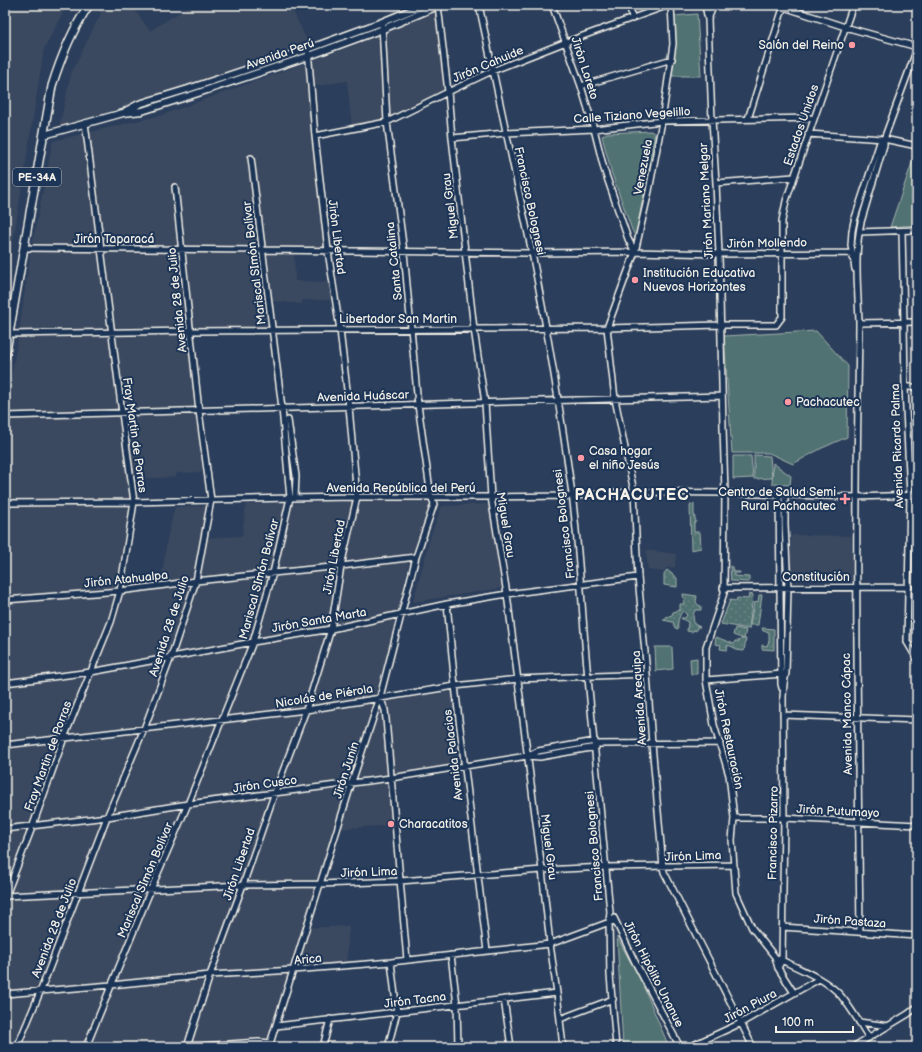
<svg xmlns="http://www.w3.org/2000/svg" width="922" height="1052" viewBox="0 0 922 1052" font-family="'Balsamiq Sans',sans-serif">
	<defs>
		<pattern id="grass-tufts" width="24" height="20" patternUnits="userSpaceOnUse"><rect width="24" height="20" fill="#517272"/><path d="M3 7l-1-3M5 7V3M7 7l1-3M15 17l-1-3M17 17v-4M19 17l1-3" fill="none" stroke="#6b8786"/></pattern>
		<pattern id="garden-dots" width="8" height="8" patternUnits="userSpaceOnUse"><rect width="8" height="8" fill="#517272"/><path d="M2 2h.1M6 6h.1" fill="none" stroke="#6b8786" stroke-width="1.8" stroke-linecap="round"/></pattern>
	</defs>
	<rect width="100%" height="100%" fill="#2b3e5b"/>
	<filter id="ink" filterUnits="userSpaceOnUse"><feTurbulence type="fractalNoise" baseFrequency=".025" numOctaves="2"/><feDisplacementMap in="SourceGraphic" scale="8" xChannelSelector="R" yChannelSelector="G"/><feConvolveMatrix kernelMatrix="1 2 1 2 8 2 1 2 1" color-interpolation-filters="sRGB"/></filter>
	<g filter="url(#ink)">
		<path fill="#3b4960" d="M5,5H67L44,49L5,292Z
			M98,5H131L150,31L191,5H290L310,47L245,67L59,128L71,74L101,13L96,8Z
			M429,5H452L435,12L446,92L387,123L352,128L347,81L309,87L324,247H294L295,281L331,282L333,300H302V304L263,300L266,328L188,330L202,472L177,473L176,477L133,479L132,506L121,589L161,584L167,539L175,507L211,506L206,538L242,536L246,504L426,500L431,505L409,562L395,624L374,702L452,692L461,766L389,780L393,825L334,829L303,928L349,926L346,965L291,968L267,1047H5V412L18,339L30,255L53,141L162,115L355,45L435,12Z
			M628,5H669V9L631,22Z
			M489,504L493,535L502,588L413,602L432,532L442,506Z
			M791,535L851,536L853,580L790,581Z
			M646,550L676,554L675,567L665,568L666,572L648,570Z"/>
		<path fill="url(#grass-tufts)" stroke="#a2b2ad" d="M762,628L774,629V650L762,649V645L767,646L768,643L769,642V632L763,631Z
			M697,658V674H691L690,659Z"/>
		<path fill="#517272" stroke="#a2b2ad" d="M697,14L701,76H671L675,48L674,16Z
			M651,131L655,134L636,235L634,234L632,230L612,174L602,136L607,133Z
			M915,154H917V225L890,227Z
			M816,331L848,366L847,437L820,449L793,464L769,453H732L724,336Z
			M754,455L770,456L772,478L754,479Z
			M733,456H751L753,478L733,479Z
			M773,463L791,476L790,485L772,484Z
			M655,647H672L673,669L656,671Z
			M617,937L642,983L669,1047H623Z"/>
		<path fill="url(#garden-dots)" stroke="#a2b2ad" d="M694,504V514L696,522L694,523V532H700L701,548L691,550L690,505Z
			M730,566L732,567L733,572H740V573H734V576L749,577V582L731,581Z
			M667,570L677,578V587L664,585V574Z
			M683,594L697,596L696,602L698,605L701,606V610H695L693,615L694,624L700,627H697L696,631L694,630L692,632L687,631L688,622L682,619L681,618H685L687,615L683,611C679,615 677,623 678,629L675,628L673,622L663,620V619H666V617L672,615L673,612L680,610V604H684Z
			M749,594L753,595L749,629L721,624L730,600L736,601L737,598L748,599Z
			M759,595H762L758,625H750L754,603L758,602Z
			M735,628L746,630L744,639H746L744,651L735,650V648L728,645L727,650L720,649L721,645L715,644L716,637L734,644L735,641H739L741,639H744L733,635Z"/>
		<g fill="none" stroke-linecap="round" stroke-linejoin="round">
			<g stroke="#f4f1e8" stroke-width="8">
				<path id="minor" d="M438,5L448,92L452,138L474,329L485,403L491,497L507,594L542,870L550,944L557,993L563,1047
					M479,5C496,88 515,170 532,253C548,333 561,414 572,494C580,555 582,617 588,678C596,756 603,834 610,912L609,922L610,975L616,1047
					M552,5L581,86L594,129L604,169L628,239L635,252
					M630,5L632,19
					M671,5L673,44L662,121L649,191L635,252L607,328L615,399L634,492L638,577L647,674L652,744L663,867L664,872L741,1023L753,1047
					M705,5L708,20L712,120L716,183L719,254L723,427L725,493L724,593L706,647V680L714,725L729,775L734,818L732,840L736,893L752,928L775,957L778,968L794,993
					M784,7L845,27L917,47
					M708,19L714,5
					M581,86L672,59
					M748,119L784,5
					M808,134L884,139L917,146
					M315,136L387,122L448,92L492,71L566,42L669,5
					M452,138L506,133L594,129L662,121L814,118
					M716,183L794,177
					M902,231L904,323L905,387L910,495L907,642L917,659
					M859,232L917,230
					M24,248L262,250L532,253L635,252L719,254L852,253
					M855,269L851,245L852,231L854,221L880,142L884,139
					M859,323L917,322
					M9,334L191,331L607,328L720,325H776L782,317V221L786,201L853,5
					M905,387H917
					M5,416L722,396
					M288,420L296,476L295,498
					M779,494L781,684L782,688
					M5,503L134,502L290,498L357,497H491L572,496L634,492L725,493L856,497L917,495
					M723,588L909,587
					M5,600L120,591L196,581L341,566L416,557
					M447,604L455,686L487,951
					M706,680L783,674
					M5,683L91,672L253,642L331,629L447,604L507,594L638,577
					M380,697L385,710L386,719L407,960
					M783,715L917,720
					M595,744L720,743
					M5,745L306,710L455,686L518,679L647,674
					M528,756L538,751L595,741
					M734,818H784L917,825
					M5,829L107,817L188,804L391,778L527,756L540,757L596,747
					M5,896L243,885L320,884L400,881L542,870L606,867L734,865
					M5,898L33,825L64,738L111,622L120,591L134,502L122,413L85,123
					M614,918L634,960L680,1047
					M782,927L917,936
					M860,932C858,756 855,580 858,404C858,377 859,349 859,322C858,290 854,253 861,222L884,145V139L917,49
					M451,955L457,1005L458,1047
					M779,959C798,968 828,980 841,996C852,1009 860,1024 869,1038
					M778,968L782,960L784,818L783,697L784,684L786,673L788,588L785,525V494
					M5,994L111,985L210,975L293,970L391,962L550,944L615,920
					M504,999L511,1047
					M560,1019L613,999
					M859,1022L888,1026
					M276,1026L557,993
					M17,1047L41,990L107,817L144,729L171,657L196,581L211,500L199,411L175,187
					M86,1047L151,889L188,804L253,642L273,573L290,498L282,408L251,158
					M187,1047L210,975L243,885L275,792L306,710L331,629L341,566L357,497L349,407L340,330L328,251L315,136L308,49
					M188,1047L258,1042L271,1043
					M250,1047L259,1046L268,1044
					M269,1047L352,782L380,697L416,557L434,504L433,501L431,497L418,405L404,252L387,122L382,25
					M323,1047L330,1019
					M388,1047L397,1012L391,962
					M689,1047L741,1023L819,979
					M853,1047L908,1014L917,1007"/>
			</g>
			<g stroke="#f4f1e8" stroke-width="9">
				<path id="major" d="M126,111L139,104L188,89L308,49L382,22L424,5
					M44,135L123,113L142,111L189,96L309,56L383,29L440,5"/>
			</g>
			<g stroke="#f4f1e8" stroke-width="10">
				<path id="highway" d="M5,357L52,86C61,57 72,30 89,5"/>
			</g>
			<use href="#minor" stroke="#1d3557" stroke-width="5"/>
			<use href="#major" stroke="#1d3557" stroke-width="6"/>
			<use href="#highway" stroke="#1d3557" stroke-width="7"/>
		</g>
	</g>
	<g fill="#ff9aa2" stroke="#1d3557" stroke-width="1.5">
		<circle cx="852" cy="45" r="4"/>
		<circle cx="635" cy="280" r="4"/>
		<circle cx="788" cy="402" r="4"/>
		<circle cx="581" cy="458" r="4"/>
		<path d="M843 493h4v4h4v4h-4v4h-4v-4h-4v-4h4z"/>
		<circle cx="391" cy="824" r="4"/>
	</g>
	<g text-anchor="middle" stroke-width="4" stroke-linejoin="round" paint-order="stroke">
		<rect fill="#1d3557" stroke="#b4b9bc" stroke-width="1" x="13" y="168" width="48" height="18" rx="3"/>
		<g font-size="11" font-weight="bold" fill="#f4f1e8">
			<text x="37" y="181">PE-34A</text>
		</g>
		<g font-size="12" fill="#f4f1e8" stroke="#1d3557" text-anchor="start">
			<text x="844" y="49" text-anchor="end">Salón del Reino</text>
			<text x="643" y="277">Institución Educativa<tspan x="643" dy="14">Nuevos Horizontes</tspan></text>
			<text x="796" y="406">Pachacutec</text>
			<text x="589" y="455">Casa hogar<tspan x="589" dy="14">el niño Jesús</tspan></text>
			<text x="836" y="496" text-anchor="end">Centro de Salud Semi<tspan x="836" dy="14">Rural Pachacutec</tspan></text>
			<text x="399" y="828">Characatitos</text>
		</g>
		<g font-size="12" fill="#f4f1e8" stroke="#1d3557">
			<text transform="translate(280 54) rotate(-19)" y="4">Avenida Perú</text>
			<text transform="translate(488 64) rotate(-23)" y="4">Jirón Cahuide</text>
			<text transform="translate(585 68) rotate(72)" y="4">Jirón Loreto</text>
			<text transform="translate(632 115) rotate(-4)" y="4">Calle Tiziano Vegelillo</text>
			<text transform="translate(801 125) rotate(-71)" y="4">Estados Unidos</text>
			<text transform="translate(643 167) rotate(-79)" y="4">Venezuela</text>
			<text transform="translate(530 201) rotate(78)" y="4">Francisco Bolognesi</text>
			<text transform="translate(706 201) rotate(-93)" y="4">Jirón Mariano Melgar</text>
			<text transform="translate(450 206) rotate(-97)" y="4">Miguel Grau</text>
			<text transform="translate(337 237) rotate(83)" y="4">Jirón Libertad</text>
			<text x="114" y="243">Jirón Taparacá</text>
			<text transform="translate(767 243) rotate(-1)" y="4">Jirón Mollendo</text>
			<text transform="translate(394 261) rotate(-96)" y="4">Santa Catalina</text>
			<text transform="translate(254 263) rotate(-97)" y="4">Mariscal SImón Bolívar</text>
			<text transform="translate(177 300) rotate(-96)" y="4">Avenida 28 de Julio</text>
			<text x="398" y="323">Libertador San Martin</text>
			<text transform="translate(363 396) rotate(-2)" y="4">Avenida Huáscar</text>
			<text transform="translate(135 435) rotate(82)" y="4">Fray Martin de Porras</text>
			<text transform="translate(897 446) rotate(-92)" y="4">Avenida Ricardo Palma</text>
			<text x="401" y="492">Avenida República del Perú</text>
			<text transform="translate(564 524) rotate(-97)" y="4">Francisco Bolognesi</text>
			<text transform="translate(506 525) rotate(81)" y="4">Miguel Grau</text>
			<text transform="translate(334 557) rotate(-79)" y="4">Jirón Libertad</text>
			<text x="816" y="581">Constitución</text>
			<text transform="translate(126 579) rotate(-6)" y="4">Jirón Atahualpa</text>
			<text transform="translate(259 579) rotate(-75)" y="4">Mariscal SImón Bolívar</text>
			<text transform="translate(319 620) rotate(-10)" y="4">Jirón Santa Marta</text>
			<text transform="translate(169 626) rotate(-72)" y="4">Avenida 28 de Julio</text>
			<text transform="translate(324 696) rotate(-9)" y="4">Nicolás de Piérola</text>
			<text transform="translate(639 698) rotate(-94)" y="4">Avenida Arequipa</text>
			<text transform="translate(847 714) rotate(-91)" y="4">Avenida Manco Cápac</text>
			<text transform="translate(729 739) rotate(78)" y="4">Jirón Restauración</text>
			<text transform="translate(453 755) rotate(-97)" y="4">Avenida Palacios</text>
			<text transform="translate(48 756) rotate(-70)" y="4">Fray Martin de Porras</text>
			<text transform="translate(346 770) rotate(-72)" y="4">Jirón Junín</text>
			<text transform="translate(265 784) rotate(-8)" y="4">Jirón Cusco</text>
			<text transform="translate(838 811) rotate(3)" y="4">Jirón Putumayo</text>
			<text transform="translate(773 833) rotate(-89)" y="4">Francisco Pizarro</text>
			<text transform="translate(594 846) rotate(-95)" y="4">Francisco Bolognesi</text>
			<text transform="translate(549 847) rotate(83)" y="4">Miguel Grau</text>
			<text transform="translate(693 856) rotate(-2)" y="4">Jirón Lima</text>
			<text transform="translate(239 864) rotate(-71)" y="4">Jirón Libertad</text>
			<text transform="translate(369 872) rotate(-2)" y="4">Jirón Lima</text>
			<text transform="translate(145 880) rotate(-67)" y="4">Mariscal SImón Bolívar</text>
			<text transform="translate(850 921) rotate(4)" y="4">Jirón Pastaza</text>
			<text transform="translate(54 928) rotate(-69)" y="4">Avenida 28 de Julio</text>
			<text transform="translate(308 959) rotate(-5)" y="4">Arica</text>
			<text transform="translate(654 974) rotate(63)" y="4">Jirón Hipólito Unanue</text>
			<text transform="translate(415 1000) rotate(-7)" y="4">Jirón Tacna</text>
			<text transform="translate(750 1006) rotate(-28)" y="4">Jirón Piura</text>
		</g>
		<g font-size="16" font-weight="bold" letter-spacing="1" fill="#f4f1e8" stroke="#1d3557">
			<text x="632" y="500">PACHACUTEC</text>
		</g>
	</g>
	<rect width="922" height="1052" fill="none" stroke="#1d3557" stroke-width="20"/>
	<rect x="10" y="10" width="902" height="1032" fill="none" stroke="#f4f1e8" stroke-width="1.5" filter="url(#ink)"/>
	<path d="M776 1026v6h77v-6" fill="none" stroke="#f4f1e8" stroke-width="2"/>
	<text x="782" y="1026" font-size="12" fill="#f4f1e8" stroke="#1d3557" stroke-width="3" paint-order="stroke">100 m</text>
</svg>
